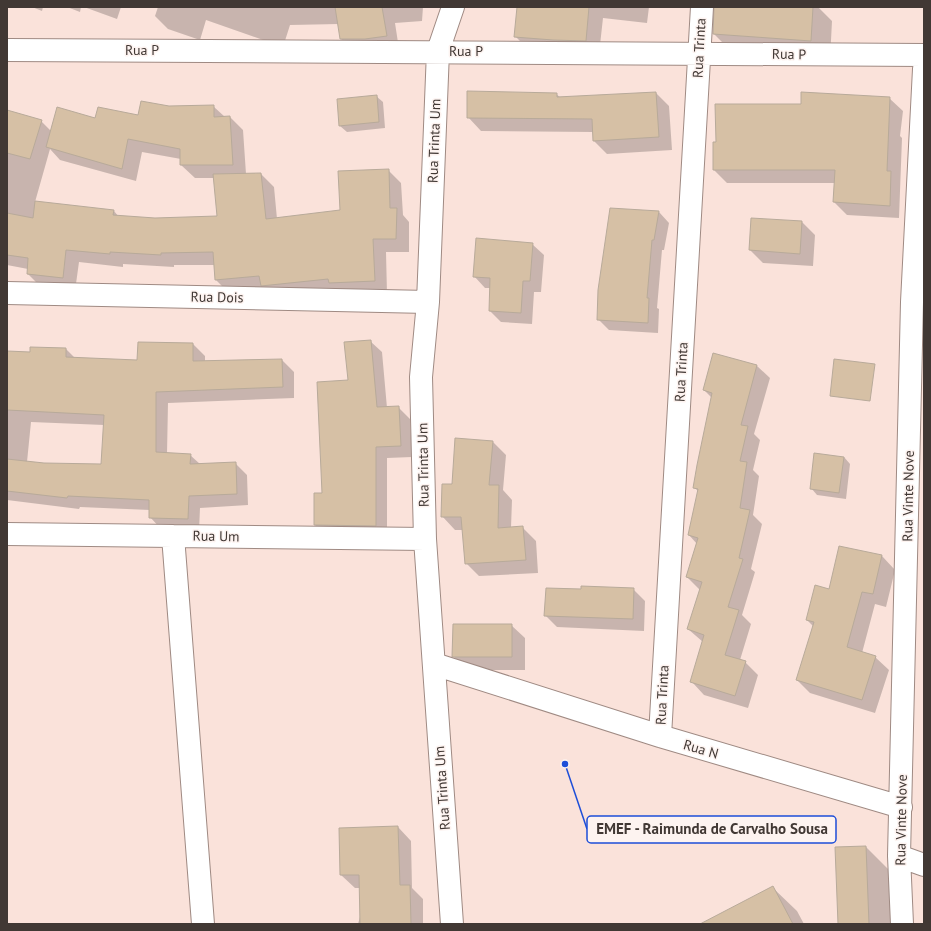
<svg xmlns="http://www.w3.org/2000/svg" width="931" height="931" viewBox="0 0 931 931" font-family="'PT Sans',sans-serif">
	<rect width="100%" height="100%" fill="#fae2da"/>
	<path fill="#0003" fill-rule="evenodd" d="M32,7H43L42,11Z
		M67,7H81L80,12Z
		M84,7H121L117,19Z
		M158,7H157H423L422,21L395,23L399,49L354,52L341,39L339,24L290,25L283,47L206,20L200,40L168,29L155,16Z
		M518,7H649L647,23L603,18L599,54L529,50L516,37Z
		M715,7H818L832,21L830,60L733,53L714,34Z
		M656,93L669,106L672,150L607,154L594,141L593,132L481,131L468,117L556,94L561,98Z
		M376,96L383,102L385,128L347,132L340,126Z
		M889,98L903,111L900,136L902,138L899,218L847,215L834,202L835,183H727L714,170L717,143L802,105Z
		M213,106L225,117H230L243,130L246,174H261L274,187L277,219L341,211L388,170L401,183L403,215L409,222V252H386L387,294L229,293L216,280L215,265H174V267L123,264V267L79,262L75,291L41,287L28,274V269L7,265V111L41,121L51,131L96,119L139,117L169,107ZM50,149L60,160L136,181L142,152L181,159V165L195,178H214L218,217L155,219L119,217L114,211L35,202Z
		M659,212L669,223L664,250H662L657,308L659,309L658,333L609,330L598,319Z
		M802,222L815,235L813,266L763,263L750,250Z
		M532,244L544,255L541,292H534L532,324L501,322L490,311L491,288H485L474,276Z
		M370,341L382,352L387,408L398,407L410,419L412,457L387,458V537L326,536L315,525L349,381Z
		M193,344L205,356V362L282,360L294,372V398L168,403L167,454L190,455L200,464L235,463L247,475L248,505L200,508L199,531L161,529L150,517V510L80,507L79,509L7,500V352L31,353L66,349L75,358L138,361ZM31,422L104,425L102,465L44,464L27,462Z
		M714,354L757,366L770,378L754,434L760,440L753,470L759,476L753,515L762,524L751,569L755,572L742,615L751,624L740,660L745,662L758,675L748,708L704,695L692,682L703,642L688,629L700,590L687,577L697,544L689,535L699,492L694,487L712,398L704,390Z
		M493,442L506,455L503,490L512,500L511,528H523L536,541L538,573L479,576L466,563L463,530H455L442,516L453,485Z
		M844,457L850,464L846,499L817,495L811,488Z
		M840,547L882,556L895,570L886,607L875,604L862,653L875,657L889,670L875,713L810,693L797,680L814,627L807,620L830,590Z
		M633,589L645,601L644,631L557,627L545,615Z
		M511,625L525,638V670H467L453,656Z
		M398,827L411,841L412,888L423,899V924H358L361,913V888H355L341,875Z
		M866,847L890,871L892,924H839Z
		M772,887L797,911L804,924H702Z"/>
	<path fill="#d6c0a5" stroke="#b8aa9a" d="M335,7H382L387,36L365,39H340Z
		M517,7H589L586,41L553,40L514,37Z
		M714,7H813L811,41L713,34Z
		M467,91L557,93V97L656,92L659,137L593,141L592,119L467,118Z
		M801,92L890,97L887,171H891L890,206L833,202L835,170H713V142H716L715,104H801Z
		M377,95L379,122L339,126L337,99Z
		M141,101L169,106L214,105V117L230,116L233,165H180V149L128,139L122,169L46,147L57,107L95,118L98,107L138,115Z
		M7,110L42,120L30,159L7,153Z
		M389,169L390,208H397L396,239H373L375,281L329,283L328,279L261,286L259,276L215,280L213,252L161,253V255L110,252V254L66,250L63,278L27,274L28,258L7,255V213L33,218L35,201L114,210L113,215L155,218L217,216L213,174L261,173L266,219L340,210L338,171Z
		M610,208L659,211L654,240H652L647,298H649L648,323L597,320L598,290Z
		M751,218L802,221L800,254L749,250Z
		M476,238L533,243L530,281H523L521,313L489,311L490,278L473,277Z
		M371,340L377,407L399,406L401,446L376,447V526L314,525V493H322L317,382L348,380L344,342Z
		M138,342L193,343V361L282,359L283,387L156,392V452L191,454L190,464L236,462L237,494L189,496L188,519L149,518V500L68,496L67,498L7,491V459L44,463L101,464L104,415L7,410V351L30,352V347L66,348V357L137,360Z
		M713,353L757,365L741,425L748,426L740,461L747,462L740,508L750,510L739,558L743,559L728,607L739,610L725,655L746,661L735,696L690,682L704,635L687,629L702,582L686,577L698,538L688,535L698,489L693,488L697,465L712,393L703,390Z
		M834,359L875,364L870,401L830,396Z
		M455,438L493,441L489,485H499L498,528L523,526L526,560L465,564L461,517H441L442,484H452Z
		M814,453L844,457L839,493L810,489Z
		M839,546L882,555L873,594L862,592L847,647L876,656L862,700L796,680L814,622L806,620L815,585L829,589Z
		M581,586L634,588L633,619L544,616L546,588L581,589Z
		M453,624H512V657H452Z
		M398,826L400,885H410L411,924H360L359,875H340L339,828Z
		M866,846L869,924H838L835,847Z
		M773,886L793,924H700Z"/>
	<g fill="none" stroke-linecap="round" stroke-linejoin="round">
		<g stroke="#9f8a83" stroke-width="24">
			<path id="minor" d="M7,50L924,55
				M7,293L428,302
				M7,534L425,539
				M173,536L203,924
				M434,664L660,736L901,807
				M660,736L702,7
				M899,856L924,865
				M452,924L425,539L421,377L428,302L438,51L453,7
				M902,924L899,856L912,302L924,69"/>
		</g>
		<use href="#minor" stroke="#fff" stroke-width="22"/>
	</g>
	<g text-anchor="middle" stroke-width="3" stroke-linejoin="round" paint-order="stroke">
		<g font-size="14" fill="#413834" stroke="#fdf3f0">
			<text transform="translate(699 48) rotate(-87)" y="5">Rua Trinta</text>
			<text x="142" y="55">Rua P</text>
			<text x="466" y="56">Rua P</text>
			<text transform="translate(789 54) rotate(1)" y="5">Rua P</text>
			<text transform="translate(434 141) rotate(-88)" y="5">Rua Trinta Um</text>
			<text transform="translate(217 297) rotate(1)" y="5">Rua Dois</text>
			<text transform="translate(681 372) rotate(-87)" y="5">Rua Trinta</text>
			<text transform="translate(423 465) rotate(-91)" y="5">Rua Trinta Um</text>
			<text transform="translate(908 496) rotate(-89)" y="5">Rua Vinte Nove</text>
			<text transform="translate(216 536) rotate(1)" y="5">Rua Um</text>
			<text transform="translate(662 695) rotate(-87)" y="5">Rua Trinta</text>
			<text transform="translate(701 749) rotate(16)" y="5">Rua N</text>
			<text transform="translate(442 788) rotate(-94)" y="5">Rua Trinta Um</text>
			<text transform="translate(901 820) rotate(-89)" y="5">Rua Vinte Nove</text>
		</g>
	</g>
	<path fill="none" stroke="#1d4ed8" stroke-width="1.5" d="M565 764L587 829"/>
	<circle fill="#1d4ed8" stroke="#fdf3f0" stroke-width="1.5" cx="565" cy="764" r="4"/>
	<rect fill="#fdf3f0" stroke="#1d4ed8" stroke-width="1.5" x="587" y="816" width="249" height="27" rx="4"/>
	<g font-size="15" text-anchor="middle" font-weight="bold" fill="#413834">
		<text x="712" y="834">EMEF - Raimunda de Carvalho Sousa</text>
	</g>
	<rect width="931" height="931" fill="none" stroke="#413834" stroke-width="16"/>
</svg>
